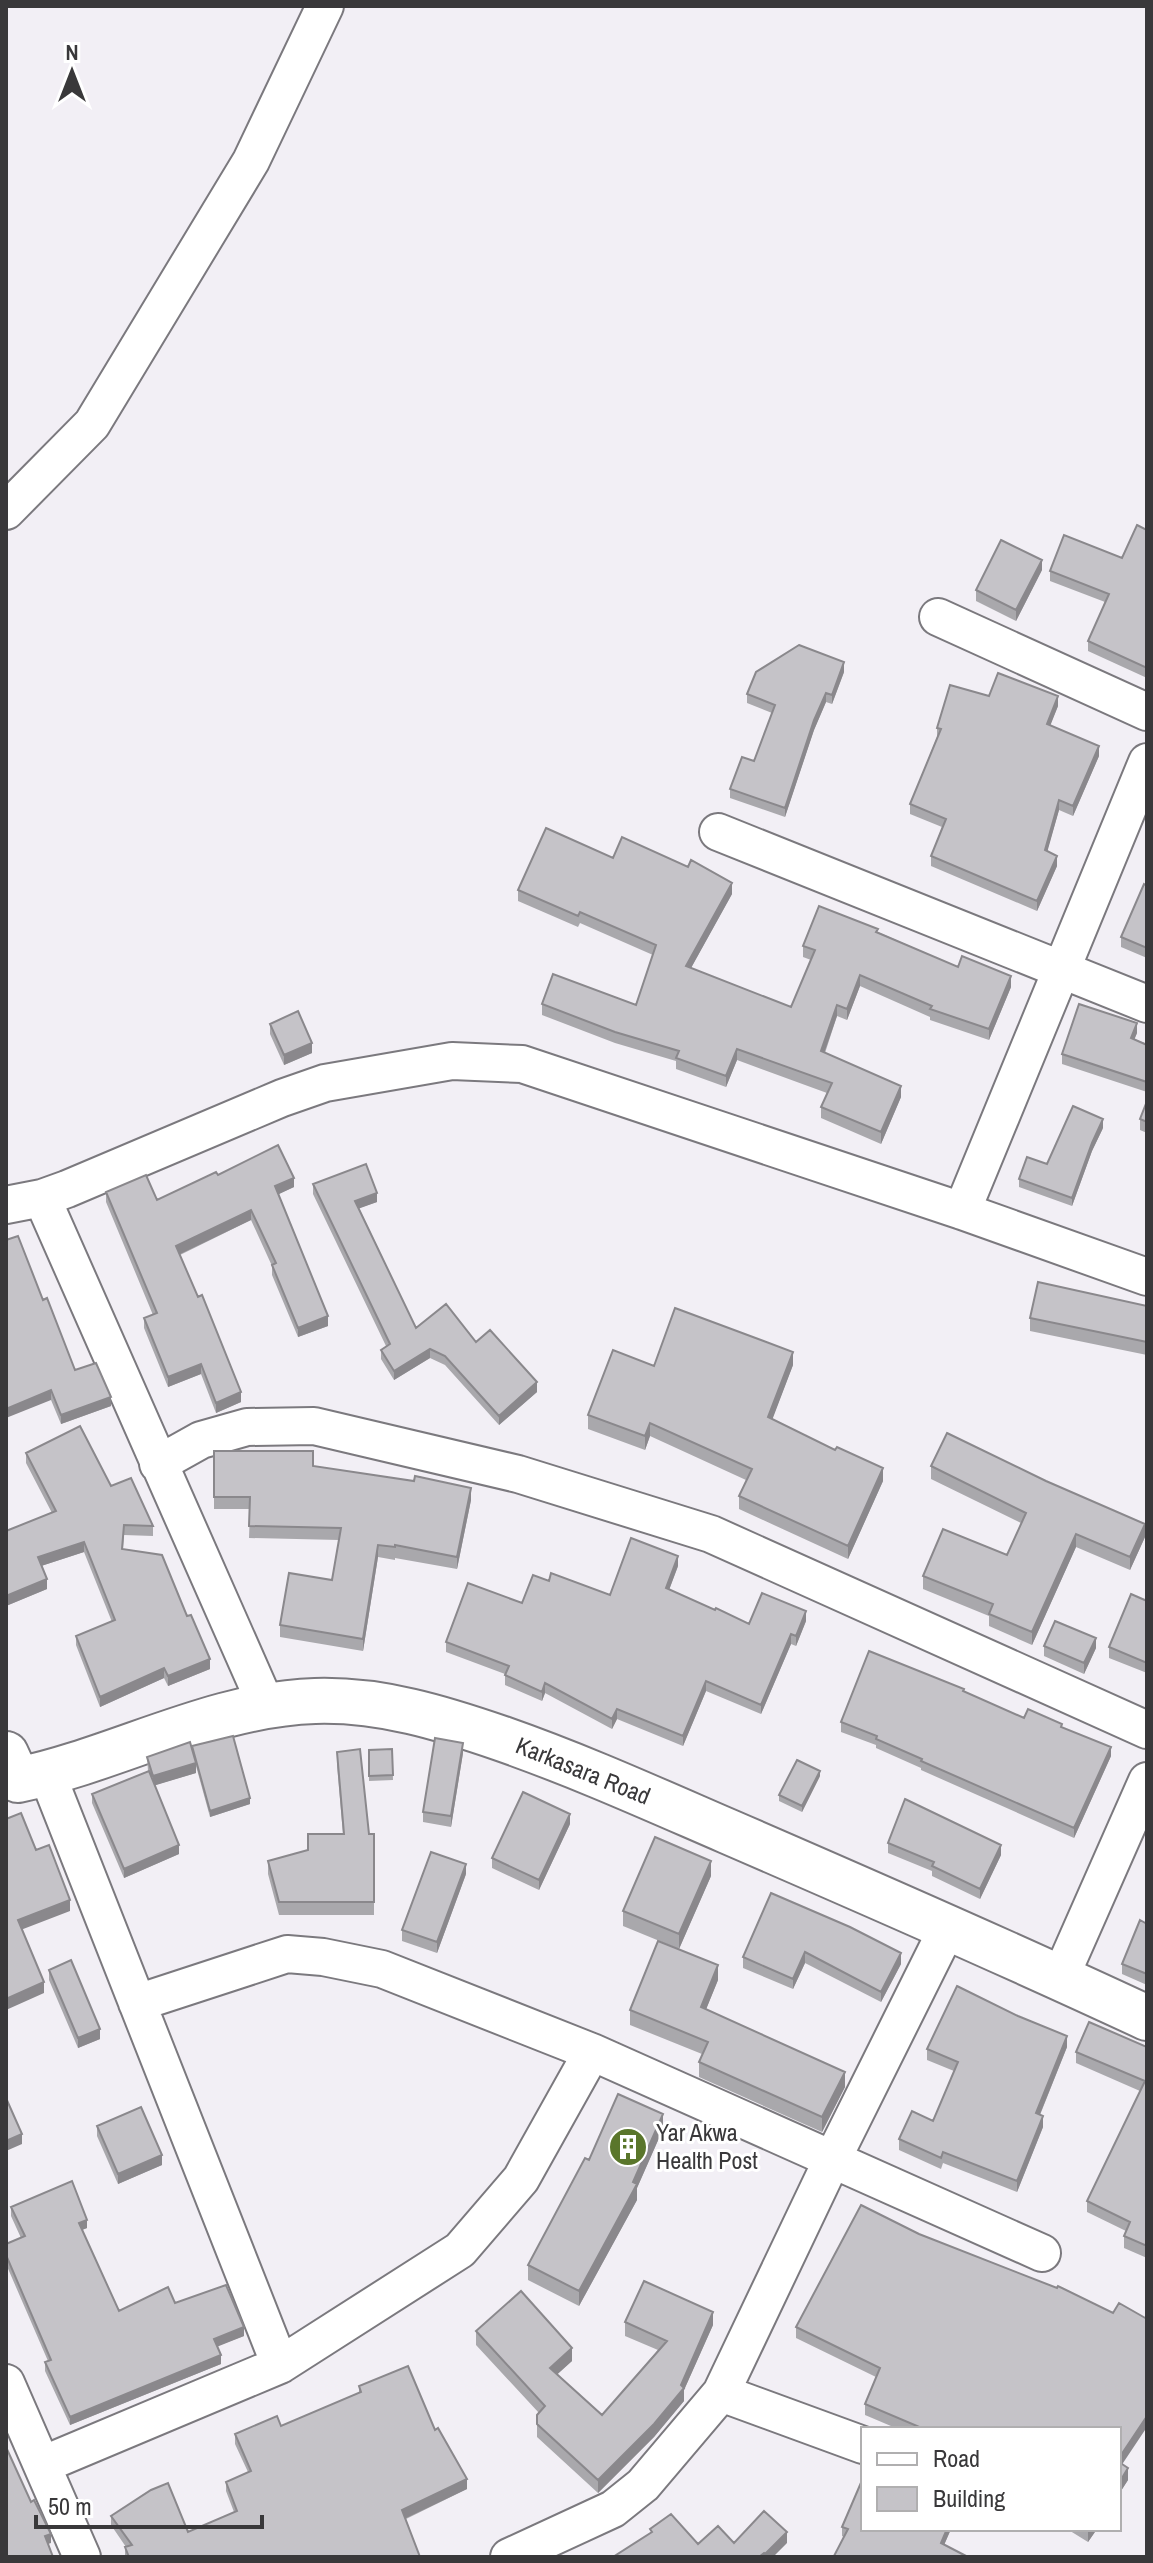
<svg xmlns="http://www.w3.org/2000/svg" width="1153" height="2563" viewBox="0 0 1153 2563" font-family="'Archivo Narrow',sans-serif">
	<rect width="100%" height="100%" fill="#f2eff5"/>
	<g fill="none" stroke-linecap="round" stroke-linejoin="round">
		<g stroke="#7b797e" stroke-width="40">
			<path id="minor" d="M6,511L92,424L251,161L325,6
				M938,617L1147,712
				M718,832L1147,1004
				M42,1198L266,1705
				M6,1205L42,1198L67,1189L282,1098L325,1083L452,1061L522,1064L962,1211L1147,1277
				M962,1211L1147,762
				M158,1464L201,1440L247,1427L314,1426L518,1474L711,1534L1147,1730
				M47,1774L280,2365
				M1060,1978L1147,1781
				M137,2003L287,1954L323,1957L382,1969L592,2052
				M6,2383L82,2557
				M721,2393L863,2445
				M42,2465L280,2365L460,2250L521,2179L592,2052L1042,2253
				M509,2557L613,2509L643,2485L721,2393L832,2160L948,1927"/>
		</g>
		<g stroke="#7b797e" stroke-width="48">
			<path id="major" d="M6,1754L18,1780C118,1759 212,1704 315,1701C381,1699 442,1718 503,1739C580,1766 653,1799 727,1831C868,1892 1008,1953 1147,2018"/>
		</g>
		<use href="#minor" stroke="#fff" stroke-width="36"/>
		<use href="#major" stroke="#fff" stroke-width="44"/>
	</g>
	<path fill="#a9a8ac" d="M1147,530V678L1088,651V641L1105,602L1050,581V571L1122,558Z
		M1042,570L1016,621L976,601V590Z
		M844,672L832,704L826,702L814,730L785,817L730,798V789L754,761L772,713L747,703V694Z
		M989,696L1058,706L1050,725L1099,756L1073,816L1059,810L1047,851L1057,866L1037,911L931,866V856L942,827L910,814V804L937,737V728Z
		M613,858L732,894L691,968L791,1007L811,960L803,957V946L878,932L958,967L1011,987L989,1040L930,1020V1017L860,986L847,1020L837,1016L825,1053L901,1097L881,1144L821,1118V1107L827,1093L737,1060L726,1087L676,1069V1061L615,1043L542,1015V1004L636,1005L653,955L580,923L578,927L518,901V890Z
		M1147,886V958L1121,947V937Z
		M270,1024L312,1053L284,1065L270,1034Z
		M1137,1033L1134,1039L1147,1044V1092L1062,1064V1054Z
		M1147,1101V1133L1140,1130V1119Z
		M1103,1128L1092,1151L1072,1206L1019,1187V1179L1047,1164Z
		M218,1175L294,1187L278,1194L328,1326L298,1337L272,1275V1266L251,1220L180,1255L241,1402L216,1413L201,1374L168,1387L144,1328V1318L153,1315L106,1202V1192L157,1200Z
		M313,1184L377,1202L359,1208L416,1328L476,1342L537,1392L499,1425L445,1365L430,1358L394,1380L381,1359V1350L386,1346L313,1194Z
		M43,1300L75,1370L111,1406L61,1424L51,1400Z
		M1147,1306V1355L1030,1331V1318Z
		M793,1365L772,1419L883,1481L848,1559L739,1509V1496L746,1480L650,1436L645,1450L588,1429V1415L654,1366Z
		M214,1451L313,1466L471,1500L457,1569L395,1558V1560L378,1557L363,1651L280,1637V1625L332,1580L339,1540L249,1538L250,1509H214Z
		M26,1453L111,1486L153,1526V1536L124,1535L123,1549L187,1616L210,1669L168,1686L164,1678L100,1707L76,1645V1636L112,1622L84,1552L41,1566L47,1589L6,1606L52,1513L26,1463Z
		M931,1466L1145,1537L1130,1570L1076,1547L1032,1645L989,1626V1616L923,1589V1576L1007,1555L1021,1523L931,1479Z
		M678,1566L669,1590L749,1624L806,1621L796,1646L791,1644L761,1714L706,1691L683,1746L617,1719L612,1729L545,1693L542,1701L505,1685V1674L446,1652V1642L522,1603L549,1581L610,1595Z
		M1147,1601V1673L1109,1658V1647Z
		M1044,1646L1096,1648L1084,1674L1044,1656Z
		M964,1692L1024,1718L1062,1727L1111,1756L1074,1838L921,1770V1768L876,1748V1745L841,1732V1722Z
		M392,1749L393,1780L369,1781V1750Z
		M192,1750L250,1804L210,1817L196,1766V1773L155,1785L179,1854L124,1878L92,1803V1794L148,1771L147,1757Z
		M337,1752L369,1834H374V1915H279L268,1874V1861L308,1850L343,1834L337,1765Z
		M463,1753L451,1827L423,1822V1812Z
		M820,1776L802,1812L779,1801V1795Z
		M570,1824L539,1890L492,1868V1858Z
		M888,1843L1001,1855L980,1899L932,1876V1871L888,1853Z
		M466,1874L437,1953L402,1941V1930Z
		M711,1876L679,1949L623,1926V1911Z
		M771,1893L901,1964L881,2002L805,1963L793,1989L743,1968V1957Z
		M1147,1924V1985L1122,1974V1964Z
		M49,1970L100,2039L78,2048L49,1980Z
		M718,1980L706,2009L845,2087L822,2132L699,2077V2062L702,2054L630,2025V2010Z
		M1067,2047L1040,2115L1043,2127L1017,2192L943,2163L941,2169L899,2150V2139L933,2121L954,2071L927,2060V2049Z
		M1147,2047V2258L1124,2248V2236L1126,2231L1087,2212V2201L1140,2091L1076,2063V2052Z
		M97,2126L162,2165L118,2184L97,2136Z
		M663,2129L637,2188V2200L579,2306L528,2280V2265L589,2160Z
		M11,2207L87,2228L82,2230L119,2311L175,2303L244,2336L217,2346L221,2364L70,2425L45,2371V2362L48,2361L6,2264V2244L21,2238L11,2216Z
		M919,2234L1113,2313L1122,2464L1128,2480L1119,2494V2429H898L865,2415V2404L876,2377L796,2338V2327Z
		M625,2322L713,2325L684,2390V2401L654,2437L598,2493L537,2437V2415L539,2413L476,2345V2331L572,2361L557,2374L602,2415L658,2350L625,2336Z
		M359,2386L435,2430L467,2489L406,2519L420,2557H125V2547H126L111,2525V2516L188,2532L234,2512L226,2491V2482L248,2472L235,2444V2434L281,2426L359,2393Z
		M842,2527L863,2529H951L944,2545L844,2537L842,2536Z
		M1067,2529H1097L1088,2542Z"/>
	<path fill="#8a888c" d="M1042,560V570L1016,621V610Z
		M844,662V672L832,704V695Z
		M826,693V702L814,730L785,817V808L814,720Z
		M1058,696V706L1047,734V724Z
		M1099,746V756L1073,816V806Z
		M1059,800V810L1045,860V850Z
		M1057,856V866L1037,911V901Z
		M732,883V894L686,977V966Z
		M860,975V986L847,1020V1009Z
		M1011,976V987L989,1040V1029Z
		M837,1005V1016L821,1062V1051Z
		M1137,1023V1033L1131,1048V1038Z
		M312,1043V1053L284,1065V1055Z
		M737,1049V1060L726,1087V1076Z
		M901,1086V1097L881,1144V1132Z
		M1103,1119V1128L1092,1151L1072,1206V1198L1092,1143Z
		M294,1178V1187L275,1196V1186Z
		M377,1193V1202L355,1210V1201Z
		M251,1210V1220L176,1256V1246Z
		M328,1316V1326L298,1337V1328Z
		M430,1349V1358L394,1380V1371Z
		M793,1352V1365L768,1431V1417Z
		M201,1364V1374L168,1387V1377Z
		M537,1382V1392L499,1425V1416Z
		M51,1390V1400L6,1418V1409Z
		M241,1392V1402L216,1413V1403Z
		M111,1397V1406L61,1424V1415Z
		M650,1423V1436L645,1450V1436Z
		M883,1468V1481L848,1559V1546Z
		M471,1488V1500L457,1569V1557Z
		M1145,1524V1537L1130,1570V1557Z
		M1076,1534V1547L1032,1645V1632Z
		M84,1542V1552L38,1567V1557Z
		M378,1545V1557L363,1651V1639Z
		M678,1556V1566L666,1598V1588Z
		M47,1579V1589L6,1606V1596Z
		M806,1611V1621L796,1646V1636Z
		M791,1634V1644L761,1714V1705Z
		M1096,1638V1648L1084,1674V1663Z
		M210,1659V1669L168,1686V1676Z
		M164,1668V1678L100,1707V1697Z
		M706,1681V1691L683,1746V1736Z
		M545,1683V1693L542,1701V1692Z
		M617,1709V1719L612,1729V1719Z
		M463,1743V1753L451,1827V1816Z
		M1111,1747V1756L1074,1838V1828Z
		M196,1763V1773L153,1786V1776Z
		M820,1771V1776L802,1812V1806Z
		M250,1798V1804L210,1817V1811Z
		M570,1814V1824L539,1890V1880Z
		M179,1845V1854L124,1878V1869Z
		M1001,1845V1855L980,1899V1889Z
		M711,1861V1876L679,1949V1934Z
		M466,1864V1874L437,1953V1942Z
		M70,1900V1911L18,1931V1920Z
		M805,1952V1963L793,1989V1979Z
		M901,1953V1964L881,2002V1992Z
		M718,1965V1980L701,2022V2007Z
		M44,1982V1993L6,2010V1999Z
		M100,2029V2039L78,2048V2038Z
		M1067,2036V2047L1036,2124V2113Z
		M845,2072V2087L822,2132V2117Z
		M663,2114V2129L637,2188V2200L579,2306V2291L633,2182Z
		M1043,2116V2127L1017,2192V2181Z
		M22,2134V2144L6,2151V2141Z
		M162,2155V2165L118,2184V2174Z
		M87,2220V2228L79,2231V2223Z
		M713,2312V2325L684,2390V2401L654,2437L598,2493V2480L681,2385Z
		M244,2327V2336L214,2348V2339Z
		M572,2348V2361L550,2381V2368Z
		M221,2355V2364L70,2425V2417Z
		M1147,2416V2427L1119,2469V2458Z
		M1128,2468V2480L1119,2494V2483Z
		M467,2479V2489L402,2520V2510Z
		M947,2529H951L941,2552V2543Z
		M1089,2529H1097L1088,2542V2531Z
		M787,2532V2543L773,2557H765V2554Z
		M51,2534V2543L45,2545V2536Z"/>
	<path fill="#c5c3c8" stroke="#8a888c" stroke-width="2" d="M1137,525L1147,530V668L1088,641L1109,594L1050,571L1064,535L1122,558Z
		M1001,540L1042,560L1016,610L976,590Z
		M799,645L844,662L832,695L826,693L814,720L785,808L730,789L742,757L754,761L775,705L747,694L756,672Z
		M998,673L1058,696L1047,724L1099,746L1073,806L1059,800L1045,850L1057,856L1037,901L931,856L946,819L910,804L941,729L937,728L950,685L989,696Z
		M546,828L613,858L622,837L688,867L691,860L732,883L686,966L791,1007L815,950L803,946L819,906L878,929L876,932L958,967L962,956L1011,976L989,1029L930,1009L932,1006L860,975L847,1009L837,1005L821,1051L901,1086L881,1132L821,1107L832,1083L737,1049L726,1076L676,1058L679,1051L615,1032L542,1004L553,974L636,1005L656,945L580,912L578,916L518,890Z
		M1144,884L1147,886V948L1121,937Z
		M1079,1004L1137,1023L1131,1038L1147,1045V1082L1062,1054Z
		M298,1011L312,1043L284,1055L270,1024Z
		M1147,1101V1122L1140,1119Z
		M1073,1106L1103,1119L1092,1143L1072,1198L1019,1179L1027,1157L1047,1164Z
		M278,1145L294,1178L275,1186L328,1316L298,1328L272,1265L276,1263L251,1210L176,1246L198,1297L202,1295L241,1392L216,1403L201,1364L168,1377L144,1318L157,1313L106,1192L146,1175L157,1200L216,1172L218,1175Z
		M366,1164L377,1193L355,1201L416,1328L446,1304L476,1342L490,1330L537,1382L499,1416L445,1356L430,1349L394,1371L381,1350L390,1344L313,1184Z
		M18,1236L43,1300L47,1298L75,1370L96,1363L111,1397L61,1415L51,1390L6,1409V1240Z
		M1038,1282L1147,1306V1342L1030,1318Z
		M675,1308L793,1352L768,1417L835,1450L837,1447L883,1468L848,1546L739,1496L752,1469L650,1423L645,1436L588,1415L613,1350L654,1366Z
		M80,1426L111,1486L131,1478L153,1526L124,1525L122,1549L162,1555L187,1616L191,1615L210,1659L168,1676L164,1668L100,1697L76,1636L115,1620L84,1542L38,1557L47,1579L6,1596V1531L56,1511L26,1453Z
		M947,1433L1046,1481L1145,1524L1130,1557L1076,1534L1032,1632L989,1614L993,1604L923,1576L943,1529L1007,1555L1026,1513L931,1466Z
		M214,1451H313V1466L414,1481L415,1476L471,1488L457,1557L395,1545V1547L378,1545L363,1639L280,1625L289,1573L332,1580L341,1528L249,1526L250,1497H214Z
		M631,1538L678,1556L666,1588L715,1610L716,1608L749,1624L762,1593L806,1611L796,1636L791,1634L761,1705L706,1681L683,1736L617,1709L612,1719L545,1683L542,1692L505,1675L509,1666L446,1642L468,1583L522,1603L533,1575L549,1581L551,1573L610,1595Z
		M1131,1594L1147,1601V1663L1109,1647Z
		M1055,1621L1096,1638L1084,1663L1044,1646Z
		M869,1651L964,1689L963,1691L1024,1718L1028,1709L1062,1724L1061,1727L1111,1747L1074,1828L921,1761L922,1759L876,1739L877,1736L841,1722Z
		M233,1736L250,1798L210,1811L192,1746Z
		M435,1738L463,1743L451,1816L423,1812Z
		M190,1742L196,1763L153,1776L147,1757Z
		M360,1749L369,1834H374V1902H279L268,1861L308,1850V1834H344L337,1752Z
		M392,1749L393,1775L369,1776V1750Z
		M797,1760L820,1771L802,1806L779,1795Z
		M149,1771L179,1845L124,1869L92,1794Z
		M523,1792L570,1814L539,1880L492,1858Z
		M905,1799L1001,1845L980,1889L932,1866L934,1862L888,1843Z
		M21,1813L36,1850L49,1845L70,1900L18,1920L44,1982L6,1999V1819Z
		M655,1837L711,1861L679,1934L623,1911Z
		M431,1852L466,1864L437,1942L402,1930Z
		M771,1893L850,1927L901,1953L881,1992L805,1952L793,1979L743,1957Z
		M1140,1920L1147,1924V1974L1122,1964Z
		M658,1941L718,1965L701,2007L845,2072L822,2117L699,2062L708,2042L630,2010Z
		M71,1960L100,2029L78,2038L49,1970Z
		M957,1986L1018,2016L1067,2036L1036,2113L1043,2116L1017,2181L943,2152L941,2158L899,2139L912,2111L933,2121L958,2062L927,2049Z
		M1089,2022L1147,2047L1146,2052L1147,2053V2246L1124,2236L1130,2222L1087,2201L1145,2081L1076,2052Z
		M618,2094L663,2114L633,2182L637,2184L579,2291L528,2265L585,2158L589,2160Z
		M6,2098L22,2134L6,2141Z
		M141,2107L162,2155L118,2174L97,2126Z
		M72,2181L87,2220L79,2223L119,2311L168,2287L175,2303L226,2285L244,2327L214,2339L221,2355L70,2417L45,2362L51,2360L6,2255V2244L25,2236L11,2207Z
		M861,2205L919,2234L1057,2288L1058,2286L1113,2313L1119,2303L1147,2319V2416L1119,2458V2429H924L865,2404L880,2368L796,2327Z
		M644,2281L713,2312L681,2385L684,2388L654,2424L598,2480L537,2424V2415L545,2406L476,2331L521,2291L572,2348L550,2368L602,2415L667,2341L625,2322Z
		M408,2366L435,2430L438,2428L467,2479L402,2510L420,2557H129L125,2547L132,2545L111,2516L151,2490L168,2483L188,2532L237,2511L226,2482L251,2471L235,2434L277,2416L281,2426L361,2392L359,2386Z
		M6,2447L31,2502L34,2500L51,2534L45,2536L53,2557H6Z
		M1119,2462L1128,2468L1119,2483Z
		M863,2478V2529H947L941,2543L968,2557L834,2556L848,2529L842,2527Z
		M764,2511L787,2532L765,2554L764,2553L759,2557H613L652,2532L650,2529L671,2514L698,2544L718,2526L734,2543Z"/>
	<defs>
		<g id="building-disc" transform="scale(2)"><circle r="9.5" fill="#5a762b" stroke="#fff"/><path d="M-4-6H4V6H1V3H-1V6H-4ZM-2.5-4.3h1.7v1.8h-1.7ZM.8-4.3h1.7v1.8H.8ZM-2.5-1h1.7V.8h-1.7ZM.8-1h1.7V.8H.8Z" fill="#fff"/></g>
	</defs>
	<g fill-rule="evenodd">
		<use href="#building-disc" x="628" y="2147"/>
	</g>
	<g text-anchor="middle" stroke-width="6" stroke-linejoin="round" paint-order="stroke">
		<g font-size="24" fill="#39383a" stroke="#fff">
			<text transform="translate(583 1771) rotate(22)" y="8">Karkasara Road</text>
		</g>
		<g font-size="24" fill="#39383a" stroke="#fff" text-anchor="start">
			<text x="656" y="2141">Yar Akwa<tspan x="656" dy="28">Health Post</tspan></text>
		</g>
	</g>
	<rect width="1153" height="2563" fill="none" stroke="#39383a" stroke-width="16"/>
	<rect x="861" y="2427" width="260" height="104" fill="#ffffff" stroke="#b0afb0" stroke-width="2"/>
	<rect x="877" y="2453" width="40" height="12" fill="#ffffff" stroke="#b0afb0" stroke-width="2"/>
	<text x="933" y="2467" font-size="24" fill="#39383a">Road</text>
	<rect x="877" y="2487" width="40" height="24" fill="#c5c3c8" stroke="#b0afb0" stroke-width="2"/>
	<text x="933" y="2507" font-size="24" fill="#39383a">Building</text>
	<g transform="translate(72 72)" stroke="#ffffff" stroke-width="6" paint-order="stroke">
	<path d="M0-6L14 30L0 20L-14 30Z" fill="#39383a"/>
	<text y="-12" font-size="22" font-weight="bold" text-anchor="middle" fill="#39383a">N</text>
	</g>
	<path d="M36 2515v12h226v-12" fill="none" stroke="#39383a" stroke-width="4"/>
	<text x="48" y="2515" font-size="24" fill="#39383a" stroke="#ffffff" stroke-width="6" paint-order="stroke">50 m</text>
</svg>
